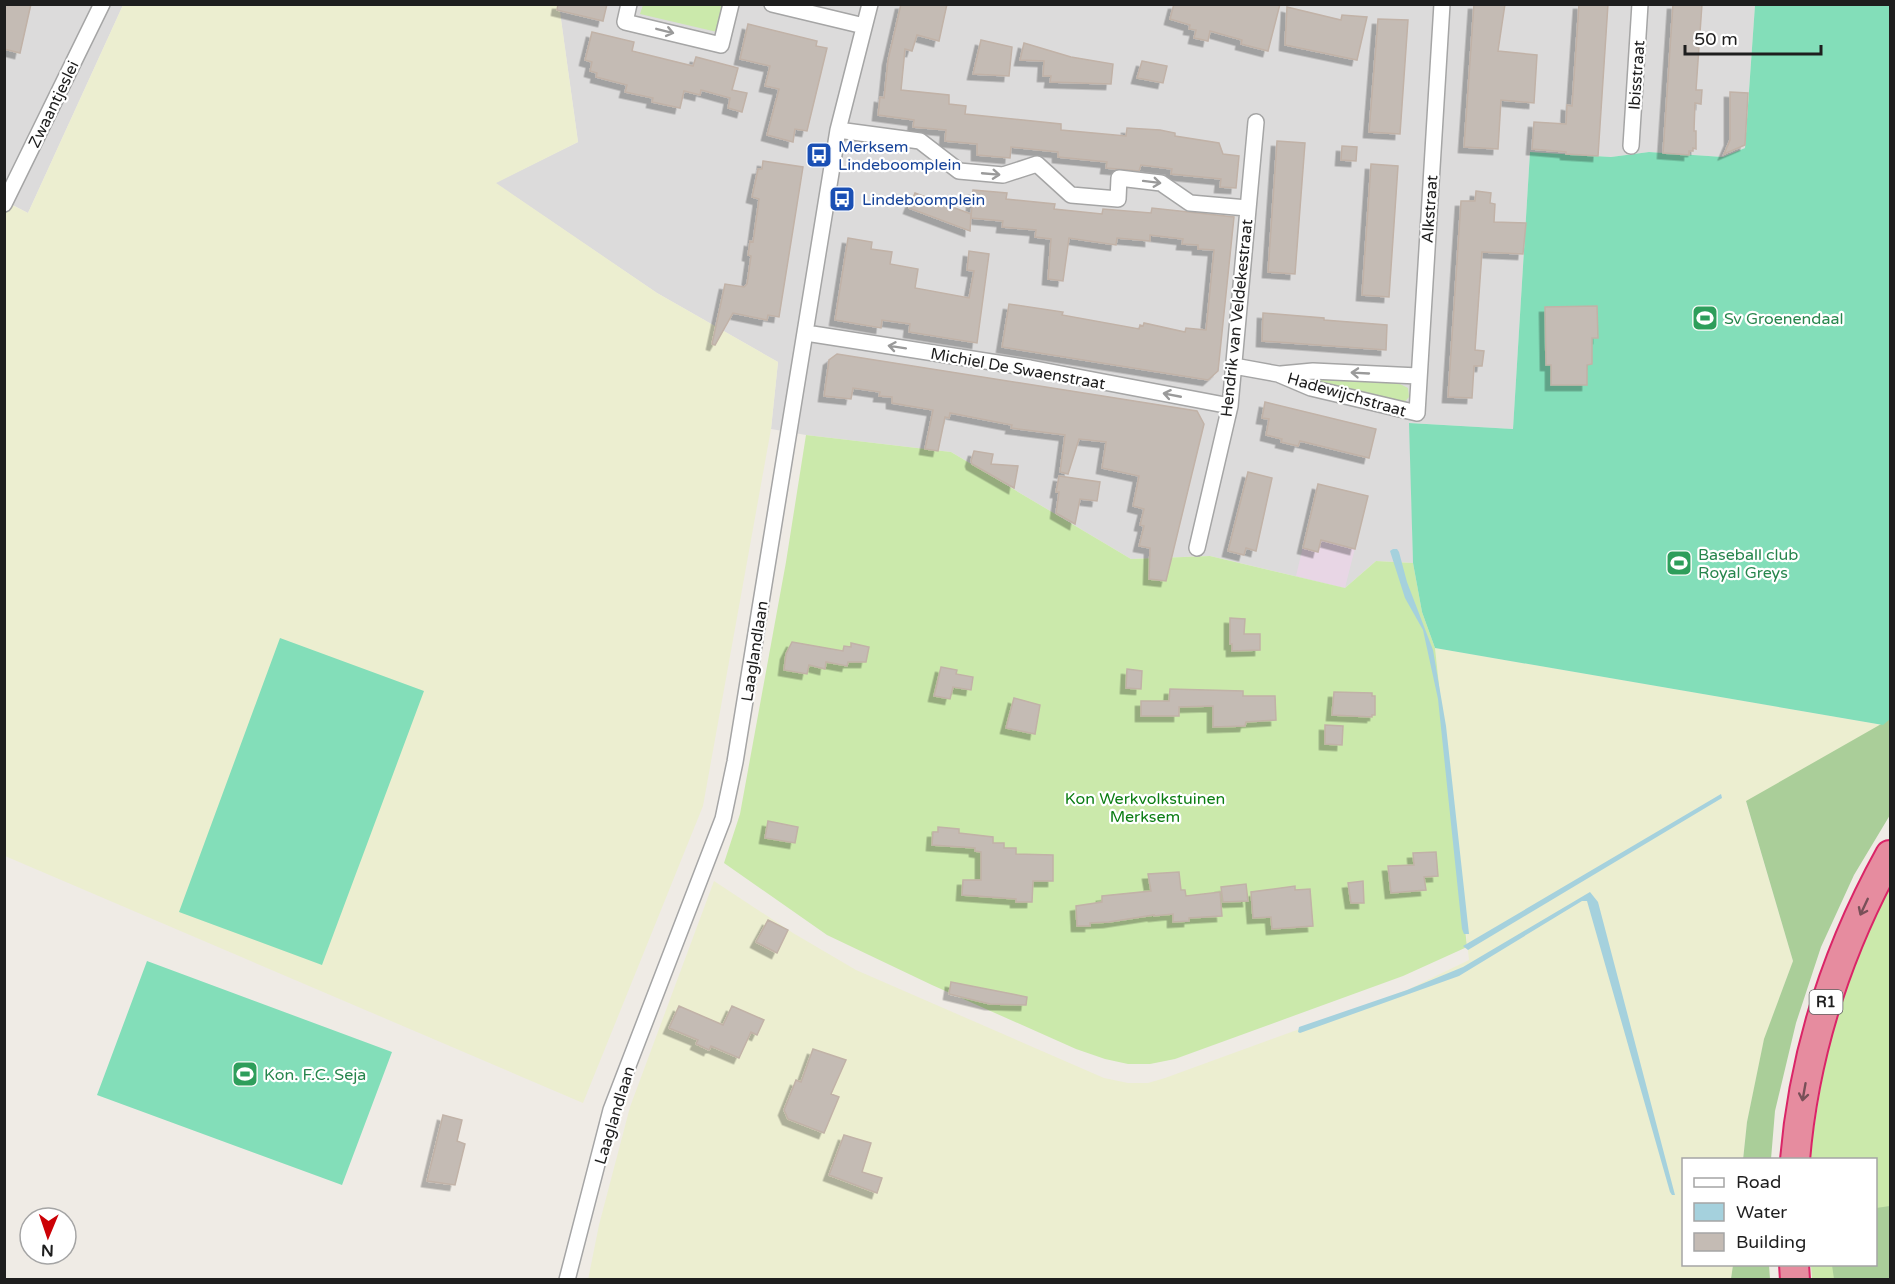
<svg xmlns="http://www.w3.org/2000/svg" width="1895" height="1284" viewBox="0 0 1895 1284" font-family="'Varela Round',sans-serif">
	<defs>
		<filter id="shadow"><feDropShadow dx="-5.5" dy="5.5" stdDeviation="0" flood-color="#0004"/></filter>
	</defs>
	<rect width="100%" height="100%" fill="#efebe5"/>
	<path fill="#dcdbdb" d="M4,5H123L28,213L5,201Z
		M559,5H1755L1745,148L1723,157L1649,152L1611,157L1530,152L1513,429L1410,423L1413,563L1376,561L1345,588L1210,556L1131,559L951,452L806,435L771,429L778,362L657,293L495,183L578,142Z"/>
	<path fill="#e8d6e5" d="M1318,484L1368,496L1345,588L1296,576Z"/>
	<path fill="#eceed0" d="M123,5H559L578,142L496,183L657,293L778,362L771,429L703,806L583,1103L5,856L4,201L28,213Z
		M1435,648L1883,725L1746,802L1793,961L1764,1040L1747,1122L1743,1159L1684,1160V1264L1733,1265L1731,1279L588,1280L599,1225L630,1107L714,881L793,933L856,970L1104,1078L1128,1083H1148L1165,1078L1407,990L1469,960Z"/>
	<path fill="#cbe9ab" d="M643,5H724L717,32L640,14Z
		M1316,378L1398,383L1408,388L1409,397L1402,405L1313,382L1314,379Z
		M806,435L951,452L1131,559L1210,556L1345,588L1376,561L1413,563L1422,612L1435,648L1467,947L1403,976L1175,1059L1150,1064H1128L1105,1059L1076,1049L932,985L827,935L724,863L740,814L786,562Z
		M1890,884V1279H1812L1811,1265L1876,1264V1160H1809L1827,1050L1851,961Z"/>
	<path fill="#aace99" d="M1890,719V815L1854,875L1821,947L1796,1023L1775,1111L1771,1159L1743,1160L1747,1122L1764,1039L1793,961L1746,801Z
		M1890,1206V1279H1834L1832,1265L1876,1264V1208Z
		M1733,1265H1769L1770,1279H1731Z"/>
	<path fill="#83deb9" d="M1755,5H1890V719L1883,725L1435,648L1422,612L1413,563L1409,423L1513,429L1530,152L1611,157L1649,152L1723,157L1745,148Z
		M280,638L424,691L322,965L179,912Z
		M147,961L392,1052L342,1185L97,1095Z"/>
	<path fill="#a5d1dd" d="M1393,549H1397L1399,552L1407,582L1433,650L1446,726L1469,934H1464L1462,929L1438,699L1423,630L1405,598L1390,551Z
		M1721,794L1722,798L1468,950L1463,946Z
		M1590,892L1598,902L1675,1195H1672L1670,1192L1587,901H1582L1459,976L1300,1033L1298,1032L1299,1027L1407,990L1463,967Z"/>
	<path fill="#c4bbb4" stroke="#c1b2a7" stroke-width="1.5" filter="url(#shadow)" d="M4,4H31L20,53L4,49Z
		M558,4H607L603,21L557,10Z
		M901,4H947L939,41L917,35L912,51L905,49L901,90L949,95V104L966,106L965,114L1061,124V130L1126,136L1127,128L1160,130L1175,133V136L1219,143L1223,154L1239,156L1236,188L1220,187L1221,179L1171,174L1172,169L1141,165L1139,171L1106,168L1107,162L1058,157V152L1011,147L1010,158L977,155V144L945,141L946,130L913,127L914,120L878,115L880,97L884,98L888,60Z
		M1174,4H1280L1268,51L1241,44L1242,40L1210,31L1208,41L1194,38L1196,30L1189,29L1190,25L1170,19Z
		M1474,4H1505L1498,51L1537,55L1534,103L1501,100L1498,149L1464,147Z
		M1579,4H1608L1598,156L1566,154V152L1532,149L1534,122L1566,124L1567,105L1572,106Z
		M1673,4H1702L1696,90H1702L1701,104L1695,103L1694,131H1696V149L1693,148V151H1689V155L1663,153Z
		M1287,7L1341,20L1342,15L1367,17L1357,60L1285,45Z
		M1378,19L1408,20L1400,134L1369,132Z
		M748,24L817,41L816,46L827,48L807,131L795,129L793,142L767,135L779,89L765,86L770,66L740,59Z
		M592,32L634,42L632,51L693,66L696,57L738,68L732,90L747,93L742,112L728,108L730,98L701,90L700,95L684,91L680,108L652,102L653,98L625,92L627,85L596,77L597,73L590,71L592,62L585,60Z
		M981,40L1012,47L1009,76L973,74Z
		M1024,43L1071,57L1113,64L1111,84L1050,82L1051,76H1043L1044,61L1020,60Z
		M1142,61L1167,66L1163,83L1137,78Z
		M1730,92L1748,93L1745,145L1724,154L1730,140Z
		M1277,141L1305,143L1295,274L1268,272Z
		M1342,146L1357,147L1356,161L1341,160Z
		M763,161L803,167L779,317L768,315L767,320L733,313L715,345L712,344L725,284L744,287L747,284L751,256L748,255L750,241L753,242L759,199L752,197L758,169H762Z
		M1371,164L1398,166L1389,297L1362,295Z
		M973,190L1007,193L1006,199L1055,204L1054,209L1102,214L1103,209L1151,213L1152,208L1234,217L1218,371L1208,380L1002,347L1009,304L1063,312L1062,315L1139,329L1140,325L1143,326L1144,323L1185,332L1186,328L1206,330L1214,250L1198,249V245L1182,244L1183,239L1166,237L1150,235V241L1117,238L1116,245L1069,238L1063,281L1048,279L1051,239L1035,237L1036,230L1002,227L1003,221L971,218Z
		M1476,191L1491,193L1490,203L1495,204L1494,222L1526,223L1523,254L1482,252L1475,350L1484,351L1482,366H1474L1472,398L1448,397L1461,201H1475Z
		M915,193L971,214L970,231L909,208Z
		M848,238L872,242L871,249L892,252L890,264L918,269L915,288L969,298L974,271L967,270L969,251L989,254L977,343L909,332L910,324L882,320L881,328L835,320Z
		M1597,306L1598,338H1592V364L1587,365V385H1551V365H1546L1545,307Z
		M1263,313L1324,318V320L1387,325L1386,350L1262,341Z
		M837,354L1197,411L1204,424L1166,581L1149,579L1150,548L1139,546L1144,526L1140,525L1144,509L1133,506L1139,476L1102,468L1106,442L1079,439L1068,474L1060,472L1065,435L1011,428L1012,425L950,413L949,418L945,417L938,451L925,449L933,410L892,403V397L879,396L880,392L853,388L851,399L824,396L829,360Z
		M1265,402L1376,429L1369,458L1300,441L1298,446L1281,442L1282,439L1266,435L1269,419L1262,418Z
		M974,451L993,454L991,464L1018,466L1014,488L972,464L971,461Z
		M1248,472L1272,478L1256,551L1246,548L1244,555L1228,551Z
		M1059,476L1100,482L1097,501L1080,499L1075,524L1056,513L1059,492H1056Z
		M1318,484L1368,496L1355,549L1321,540L1318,552L1303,548Z
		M1230,618L1245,619L1244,634H1260V650L1232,651V644H1230Z
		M792,642L843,651L844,646L851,647V643L869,647L866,662H848L847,666L826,662L825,669L809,665L807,674L784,670L786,654Z
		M941,667L957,670L956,674L973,677L971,690L953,687L950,699L934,696Z
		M1127,669L1142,671L1141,689L1126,688Z
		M1170,689L1243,691V696H1275L1276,720L1246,722L1245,726L1213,727V706L1179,707V716H1141V701H1169Z
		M1334,692L1372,693V696H1375V715H1372V717L1332,715Z
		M1014,698L1040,705L1035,734L1006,728Z
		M1325,725L1343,726L1342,745L1325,744Z
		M768,821L798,827L795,843L765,838Z
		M938,827L959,829V833L993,837V843H1004V848H1016V854L1053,855V881H1033L1032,902H1016V899L962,895L963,880H981V852L975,851V848L932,845L933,832H938Z
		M1436,852L1438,876L1424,877L1426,890L1391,893L1388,866L1414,865L1413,853Z
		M1179,872L1181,890H1185L1186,896L1220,892L1222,916L1189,918V921L1173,922V914L1154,916V915L1109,922L1090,923V926H1077L1076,906L1102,902V896L1151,891L1148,874Z
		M1363,881L1364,903H1351L1348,883Z
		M1246,884L1248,901L1223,902L1221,887Z
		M1295,886V890L1310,889L1313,926L1272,929L1271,917L1253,918L1251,892Z
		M768,920L788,930L777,953L756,942Z
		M951,982L1027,997L1026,1005L990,1004L949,994Z
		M679,1006L723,1025L732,1006L764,1020L757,1035L751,1032L739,1058L711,1046L709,1050L696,1044L698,1040L669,1028Z
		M813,1049L846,1060L831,1094L839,1097L824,1133L788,1119L784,1110L796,1080L801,1082Z
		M443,1115L462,1120L457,1141L465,1144L455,1185L427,1181Z
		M844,1135L871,1143L862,1172L882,1178L877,1193L829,1175Z"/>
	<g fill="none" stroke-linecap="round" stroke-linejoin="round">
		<g stroke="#a5a5a5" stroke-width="18">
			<path id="minor" d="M629,4L625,22L721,45L731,4
				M772,4L864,26
				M838,130L920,141L959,171L1003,175L1037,164L1071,195L1118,199L1119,178L1161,183L1190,203L1247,208
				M1631,146L1640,4
				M4,204L102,4
				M806,333L1030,368L1230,406
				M1234,366L1278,374L1311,388L1417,413L1442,4
				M1281,374L1313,371L1418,376
				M1197,548L1230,406L1256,122
				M567,1280L611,1110L723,819L735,762L838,130L870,4"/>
		</g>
		<g stroke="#da2567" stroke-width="32">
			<path id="motorway" d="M1795,1160C1804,1052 1838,949 1890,855
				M1794,1264L1795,1280"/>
		</g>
		<use href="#minor" stroke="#fff" stroke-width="15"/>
		<use href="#motorway" stroke="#e68c9f" stroke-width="28"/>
	</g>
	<defs><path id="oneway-shaft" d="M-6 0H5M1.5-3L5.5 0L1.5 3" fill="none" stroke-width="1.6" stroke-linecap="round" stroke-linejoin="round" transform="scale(1.5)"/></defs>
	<g stroke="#9a9a9a">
		<use href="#oneway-shaft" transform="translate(665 31) rotate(14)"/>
		<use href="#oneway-shaft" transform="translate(991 174) rotate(5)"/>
		<use href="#oneway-shaft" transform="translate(1152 182) rotate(7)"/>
		<use href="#oneway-shaft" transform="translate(897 347) rotate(-171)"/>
		<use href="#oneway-shaft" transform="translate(1360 373) rotate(-177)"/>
		<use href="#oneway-shaft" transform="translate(1172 395) rotate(-169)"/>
	</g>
	<g stroke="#785058">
		<use href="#oneway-shaft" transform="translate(1864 907) rotate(115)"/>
		<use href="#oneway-shaft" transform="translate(1804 1092) rotate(100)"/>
	</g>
	<defs>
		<g id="bus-square" transform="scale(1.35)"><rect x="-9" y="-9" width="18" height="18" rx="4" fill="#1a4fb4" stroke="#fff"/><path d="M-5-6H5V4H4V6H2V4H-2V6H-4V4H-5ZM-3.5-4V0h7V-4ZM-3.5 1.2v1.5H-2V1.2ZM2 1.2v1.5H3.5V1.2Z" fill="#fff"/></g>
		<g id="stadium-square" transform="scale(1.35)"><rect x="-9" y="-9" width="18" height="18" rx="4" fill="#2e9e5b" stroke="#fff"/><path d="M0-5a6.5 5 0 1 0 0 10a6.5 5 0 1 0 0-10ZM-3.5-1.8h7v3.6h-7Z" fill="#fff"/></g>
	</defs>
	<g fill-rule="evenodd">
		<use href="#bus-square" x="819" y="155"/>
		<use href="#bus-square" x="842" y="199"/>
		<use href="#stadium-square" x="1705" y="318"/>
		<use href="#stadium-square" x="1679" y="563"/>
		<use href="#stadium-square" x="245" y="1074"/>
	</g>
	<g text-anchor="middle" stroke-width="4.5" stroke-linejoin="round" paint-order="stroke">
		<rect fill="#fff" stroke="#626262" stroke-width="1.5" x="1809.5" y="990" width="33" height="24" rx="4.5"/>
		<g font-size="15" font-weight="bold" fill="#1e1e1e">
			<text x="1826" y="1007">R1</text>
		</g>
		<g font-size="16" fill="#1e1e1e" stroke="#fff">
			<text transform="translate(1636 75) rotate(-86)" y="6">Ibisstraat</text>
			<text transform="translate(53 104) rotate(-64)" y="6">Zwaantjeslei</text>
			<text transform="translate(1429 209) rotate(-86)" y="6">Alkstraat</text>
			<text transform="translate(1236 318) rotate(-84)" y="6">Hendrik van Veldekestraat</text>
			<text transform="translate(1018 368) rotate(10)" y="6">Michiel De Swaenstraat</text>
			<text transform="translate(1347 394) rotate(16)" y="6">Hadewijchstraat</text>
			<text transform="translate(754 651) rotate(-81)" y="6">Laaglandlaan</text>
			<text transform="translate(614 1115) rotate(-73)" y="6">Laaglandlaan</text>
		</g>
		<g font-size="16" fill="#164399" stroke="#fff" text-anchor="start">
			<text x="838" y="152">Merksem<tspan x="838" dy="18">Lindeboomplein</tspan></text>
			<text x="862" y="205">Lindeboomplein</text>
		</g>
		<g font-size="16" fill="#27864d" stroke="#fff" text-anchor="start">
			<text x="1724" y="324">Sv Groenendaal</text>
			<text x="1698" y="560">Baseball club<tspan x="1698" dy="18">Royal Greys</tspan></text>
			<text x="264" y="1080">Kon. F.C. Seja</text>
		</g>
		<g font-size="16" fill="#0c7d13" stroke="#fff">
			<text x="1145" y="804">Kon Werkvolkstuinen<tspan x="1145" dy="18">Merksem</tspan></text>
		</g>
	</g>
	<rect width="1895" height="1284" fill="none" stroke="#1e1e1e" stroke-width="12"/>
	<rect x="1682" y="1158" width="195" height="108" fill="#ffffff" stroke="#a5a5a5" stroke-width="1.5"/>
	<rect x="1694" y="1178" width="30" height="9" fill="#ffffff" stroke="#a5a5a5" stroke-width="1.5"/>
	<text x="1736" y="1188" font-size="18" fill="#1e1e1e">Road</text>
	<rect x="1694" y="1203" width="30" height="18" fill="#a5d1dd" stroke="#a5a5a5" stroke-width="1.5"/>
	<text x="1736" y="1218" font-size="18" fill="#1e1e1e">Water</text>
	<rect x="1694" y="1233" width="30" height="18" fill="#c4bbb4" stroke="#a5a5a5" stroke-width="1.5"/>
	<text x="1736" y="1248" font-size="18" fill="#1e1e1e">Building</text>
	<g transform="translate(48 1236) rotate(182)"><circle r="28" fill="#ffffff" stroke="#a5a5a5" stroke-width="1.5"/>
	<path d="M0-4.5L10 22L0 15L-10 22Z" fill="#cc0106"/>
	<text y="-9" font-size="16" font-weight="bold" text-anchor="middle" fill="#1e1e1e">N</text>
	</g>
	<path d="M1685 45v9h136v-9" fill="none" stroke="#1e1e1e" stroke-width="3"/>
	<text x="1694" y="45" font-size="18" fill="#1e1e1e" stroke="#ffffff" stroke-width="4.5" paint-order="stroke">50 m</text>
</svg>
